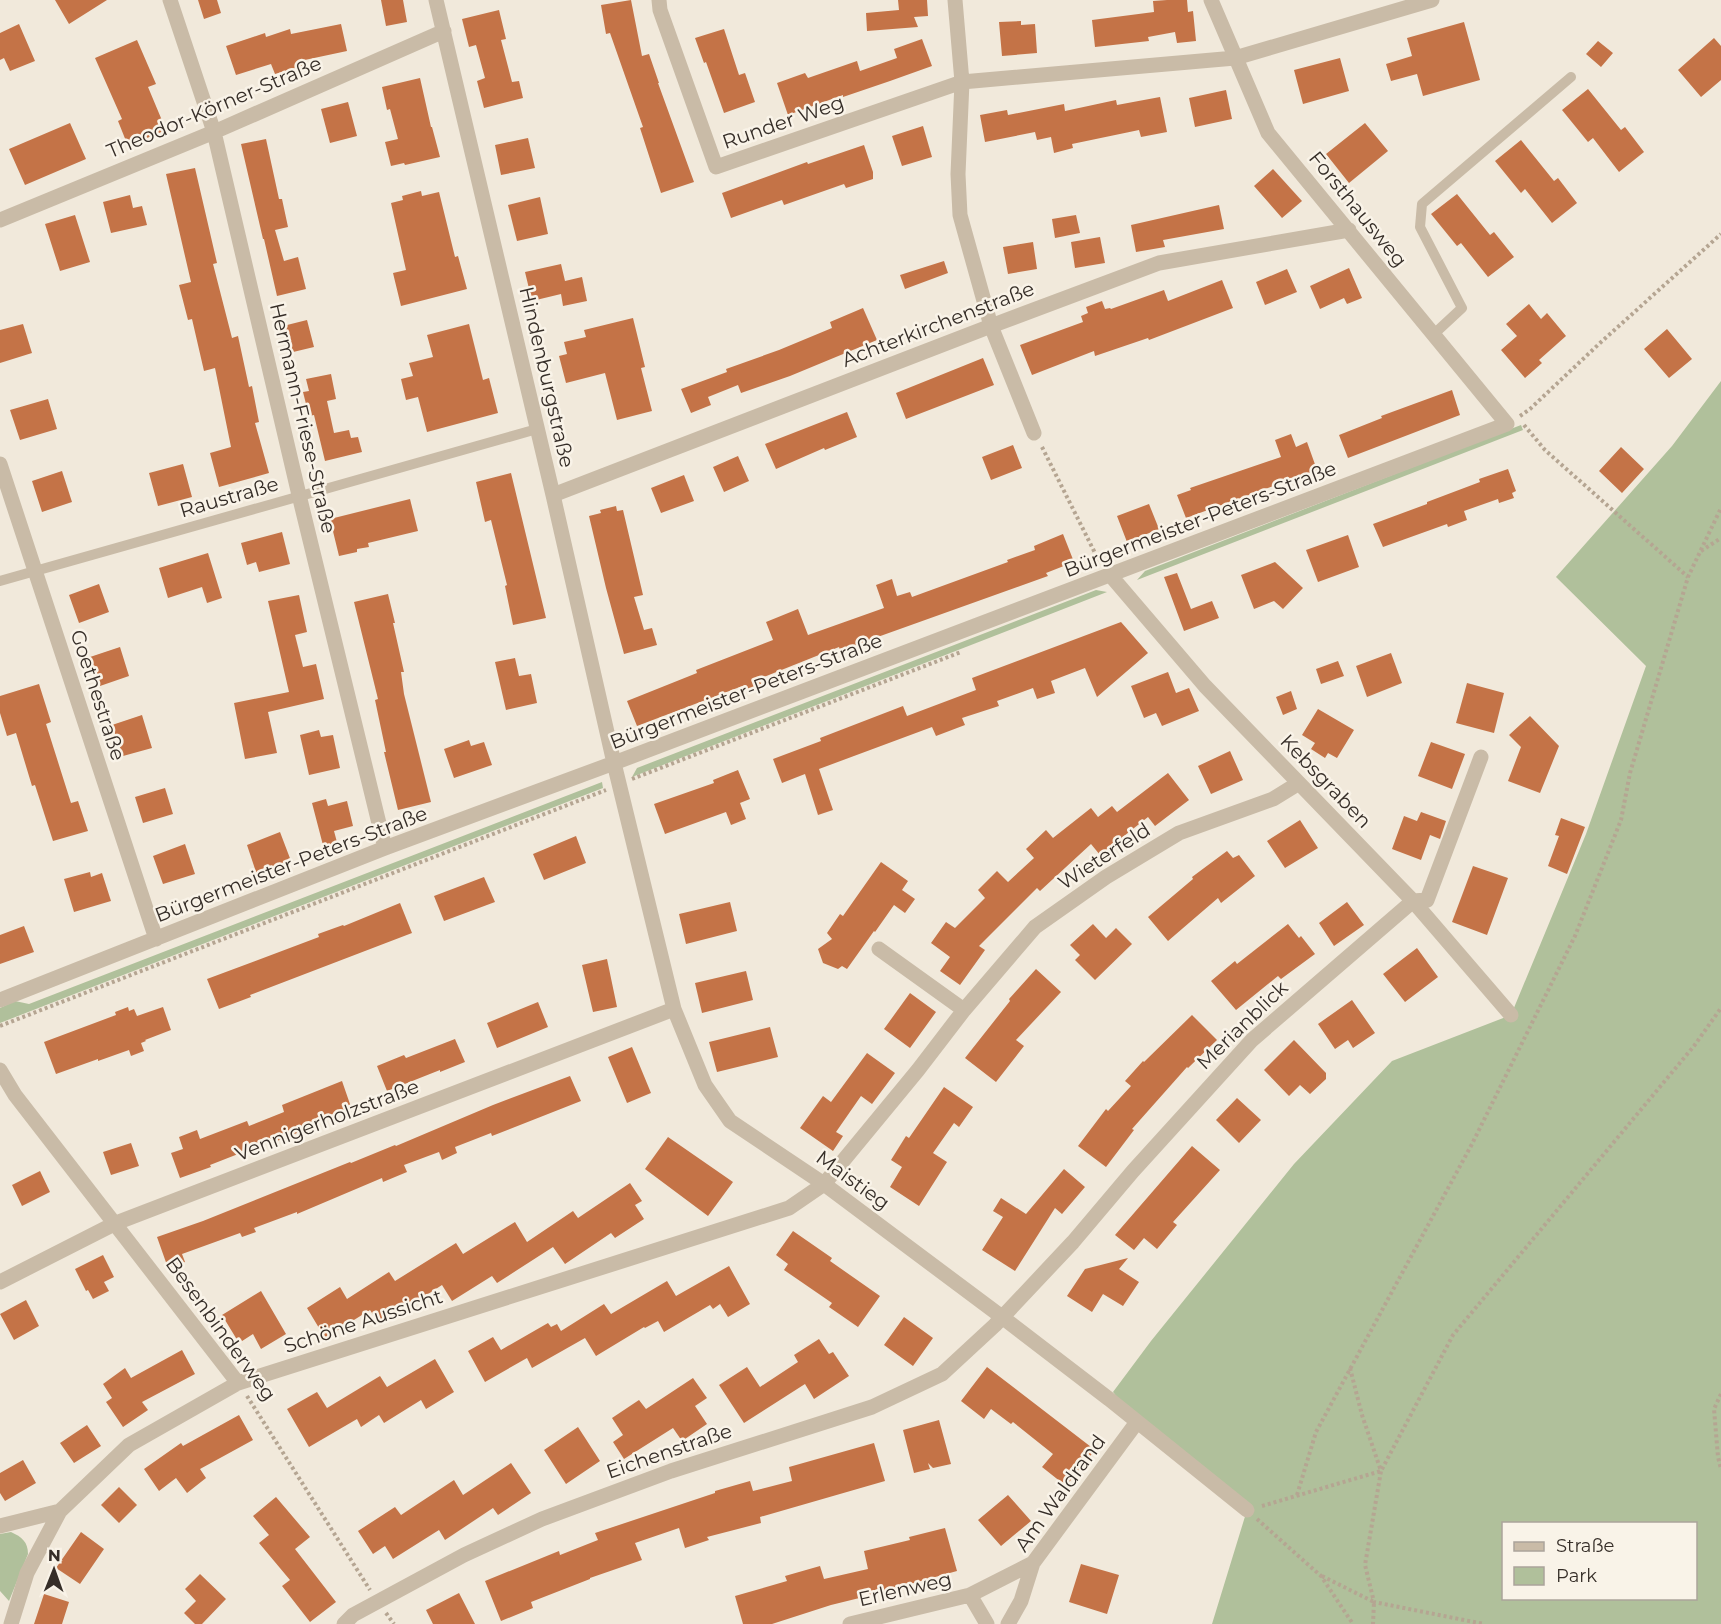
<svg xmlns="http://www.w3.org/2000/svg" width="1721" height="1624" viewBox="0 0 1721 1624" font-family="Montserrat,sans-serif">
	<rect width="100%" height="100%" fill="#f1e9db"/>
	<path fill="#b0c09b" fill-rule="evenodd" d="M1721,381V1624H1212L1247,1510L1137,1422L1113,1392L1151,1341L1294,1164L1392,1061L1511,1015L1586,834L1646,666L1556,577L1672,446ZM1504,1524H1696V1598H1504Z
		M1521,425L1523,430L1137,580L1145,571Z
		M1096,590L1107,592L632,777L637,768Z
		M602,782L603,788L0,1023V1008L15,1001L29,1004Z
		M11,1532C22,1537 28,1542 28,1554L9,1601L0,1591V1534Z"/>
	<path fill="#c47347" d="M55,0H107L69,24Z
		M198,0H217L221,13L204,19Z
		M381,0H403L407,22L386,26Z
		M631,0L642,56L649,54L659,83H658L694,182L661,193L640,128L643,127L610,33L606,34L601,5Z
		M898,0H927L928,16L914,17L918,27L867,31L866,13L899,10Z
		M1167,0H1187L1188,12L1193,11L1196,41L1177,43L1175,32L1148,37L1149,41L1095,47L1092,20L1154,12L1153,1Z
		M499,10L506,39L501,40L512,82L519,81L523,98L484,108L477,81L485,78L476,45L469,47L462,19Z
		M1021,21V25L1035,24L1037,53L1002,56L999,22Z
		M1464,22L1480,80L1423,96L1417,74L1391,81L1386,64L1412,56L1407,38Z
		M19,24L35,61L10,71L4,58L0,60V33Z
		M341,24L347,51L300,61L302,66L275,74L271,64L236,75L226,46L265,33L266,37L290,29L291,34Z
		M724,29L739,75L745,73L755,102L724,113L706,62L704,63L695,38Z
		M1714,38L1721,46V80L1701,97L1678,70Z
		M922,39L932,66L890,81L843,97V95L788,115L777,83L805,73L808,78L857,61L860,71L897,58L894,49Z
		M137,40L156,84L148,87L166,130L128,146L118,121L122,119L95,58Z
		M1598,41L1613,53L1601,67L1586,54Z
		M1340,58L1349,91L1303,104L1294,70Z
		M420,78L431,127H432L440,157L405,165L404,163L391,166L385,142L398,139L390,109L387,110L382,87Z
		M1588,89L1621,130L1625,127L1644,152L1619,172L1593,138L1588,142L1562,110Z
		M1226,90L1232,119L1195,127L1189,98Z
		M1160,97L1167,132L1141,137L1139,130L1072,144L1073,148L1054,153L1051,137L1037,140L1035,132L985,142L980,115L1007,110L1008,115L1064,104L1065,111L1116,100L1117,105Z
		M348,102L357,136L330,143L321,109Z
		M70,123L86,159L25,185L9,149Z
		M1365,123L1388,151L1349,183L1326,154Z
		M923,126L932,157L902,166L892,136Z
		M528,138L535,168L501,175L495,145Z
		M266,139L279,199H282L288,227L275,230L284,261L298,257L306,289L277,296L264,239H263L241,144Z
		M1521,140L1554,181L1558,178L1577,203L1552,223L1525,189L1521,193L1495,161Z
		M864,145L873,172V179L846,188L844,184L784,205L782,200L731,218L722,193L807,162L808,164Z
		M195,168L217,263L213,264L232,338L238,336L249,387L252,386L259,422L255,423L269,473L219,487L210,453L231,447L215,368L204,371L192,319L188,320L179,285L191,282L166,174Z
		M1273,169L1302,201L1282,218L1254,186Z
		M421,191L422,196L439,192L455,257L458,256L467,289L401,306L393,273L406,270L391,203L403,200L402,196Z
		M1457,194L1490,235L1494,232L1514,257L1488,277L1461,243L1457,246L1431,214Z
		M130,195L133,208L142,206L147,225L111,233L103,202Z
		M540,197L548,234L517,241L508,205Z
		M1219,205L1224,229L1163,240L1165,247L1136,252L1131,225Z
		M75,215L90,262L60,271L45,224Z
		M1076,215L1080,233L1055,238L1052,219Z
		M1100,237L1105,263L1075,268L1071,242Z
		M1033,242L1037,269L1008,274L1003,247Z
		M944,261L948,273L905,289L900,275Z
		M561,264L565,281L582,277L587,301L563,306L561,294L532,301L525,272Z
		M1349,268L1362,298L1347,304L1344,298L1320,309L1310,286Z
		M1287,269L1297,292L1265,305L1256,282Z
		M1222,280L1233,308L1149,340L1148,338L1095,356L1094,351L1032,375L1020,345L1083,322L1081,316L1088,313L1086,307L1102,301L1105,309L1110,308L1111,309L1164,290L1168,301Z
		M1529,304L1541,319L1547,313L1566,336L1539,360L1542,363L1525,378L1501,350L1517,336L1506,324Z
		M863,308L877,340L790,376L741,393L738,385L708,397L711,405L691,413L681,389L727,372L726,369L779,350L832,328L830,322Z
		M633,318L645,367L641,368L652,411L617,420L605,373L566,383L559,356L567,354L564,342L586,337L584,330Z
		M307,320L314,347L289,353L283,326Z
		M23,324L32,353L0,363V330Z
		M469,324L483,380L489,378L498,413L427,432L418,397L406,400L401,379L413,376L409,363L433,357L427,335Z
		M1667,329L1692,359L1669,378L1644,349Z
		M983,358L994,385L906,419L896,393Z
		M331,374L336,399L327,401L334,433L349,430L351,438L358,437L362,452L325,461L314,415L309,416L303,392L309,391L306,379Z
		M1452,390L1460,415L1348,458L1339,435L1382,418L1381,416Z
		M48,399L57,429L20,440L10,410Z
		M847,412L857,437L825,450L824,448L776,469L765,444Z
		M1291,434L1296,447L1307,442L1317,470L1186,518L1177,495L1191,490L1190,488L1281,457L1275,440Z
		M1013,445L1022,468L991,480L982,457Z
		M1621,447L1644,469L1622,493L1599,471Z
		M738,456L749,481L724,492L713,467Z
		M183,464L192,497L158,506L149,473Z
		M1508,469L1516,491L1512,493L1514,498L1499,503L1498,499L1464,511L1467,520L1448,527L1447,524L1383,547L1373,524L1427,504V502L1480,482L1479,479Z
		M62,471L72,502L42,512L32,481Z
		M511,473L546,618L513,625L505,586L507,585L491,520L485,522L476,482Z
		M684,475L694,501L661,513L651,488Z
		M410,499L418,531L368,543L369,547L357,549V552L339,556L330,519Z
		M1149,504L1159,529L1127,542L1117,516Z
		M616,506L617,511L623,510L643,595L634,597L644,630L652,628L657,645L624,654L606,588L589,516L601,513L600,510Z
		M282,532L290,564L259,572L256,562L247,565L241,543Z
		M1063,534L1074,562L1046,573L1048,576L872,639L873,641L841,653L839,647L759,679L761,684L747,690L745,685L637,726L627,701L697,673L696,670L773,640L766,622L798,609L808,635L884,608L876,585L892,579L897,596L910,592L912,597L1008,562L1007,560L1035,550L1034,546Z
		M1348,535L1359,567L1318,582L1306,550Z
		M208,553L222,598L207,603L202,587L168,598L159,568Z
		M1275,562L1303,588L1283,609L1274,601L1254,609L1241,575Z
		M1177,573L1191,609L1212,601L1219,618L1184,631L1164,577Z
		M99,584L109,612L79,623L69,595Z
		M388,594L395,623H393L404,672H401L404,694L431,802L398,810L384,752H386L375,700L378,699L354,602Z
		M299,595L307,632L295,635L303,667L316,664L324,699L268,712L277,753L245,759L234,703L289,692L268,601Z
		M1121,622L1148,653L1097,697L1085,668L1051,681L1055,693L1037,699L1033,688L997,701L999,706L962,718L965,725L936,736L932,727L819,769L833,810L818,815L805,774L782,783L773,759L821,741L820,738L903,706L907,716L976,690L972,678Z
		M120,647L129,676L100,686L90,657Z
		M1391,653L1402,683L1367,697L1356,666Z
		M515,658L519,676L531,674L537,703L506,710L495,662Z
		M1338,661L1344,676L1321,684L1316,669Z
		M1168,672L1176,693L1189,688L1199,711L1162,726L1156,713L1144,718L1131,686Z
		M1467,683L1504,693L1494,733L1456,723Z
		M39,684L51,722L46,724L71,803L78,801L88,831L53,841L35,785L32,786L16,733L7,736L0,713V696Z
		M1291,691L1297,709L1283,715L1276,697Z
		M1318,709L1354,730L1337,758L1328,753L1325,758L1311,749L1315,743L1302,735Z
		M142,715L152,748L123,756L112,725Z
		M1530,716L1559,746L1540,793L1508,781L1521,747L1509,735Z
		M319,730L321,737L333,735L340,768L309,775L300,735Z
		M469,740L471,746L484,742L492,765L454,778L444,749Z
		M1431,742L1465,754L1452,789L1418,776Z
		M1230,751L1243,780L1211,794L1198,766Z
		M738,770L750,799L740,803L746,819L731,825L726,812L665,834L654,804L714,783L713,780Z
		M1168,773L1189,800L1155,826L1148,817L1100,855L1091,844L1040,891L1037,888L979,946L985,950L960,985L940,971L950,957L931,943L946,922L955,928L985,898L978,890L997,871L1008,882L1034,858L1026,849L1046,830L1053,838L1091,808L1098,817L1112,806L1117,812Z
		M165,788L173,814L143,823L135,797Z
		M326,799L328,806L347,801L353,826L334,831L338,846L324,849L312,803Z
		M1421,812L1446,821L1440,839L1430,835L1421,860L1392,849L1404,816L1417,821Z
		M1561,818L1585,827L1567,874L1548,866L1559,836L1555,835Z
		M1300,820L1318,848L1285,868L1267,841Z
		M280,832L291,861L257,875L247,845Z
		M576,836L586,863L544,880L533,854Z
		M185,844L195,874L163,884L153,856Z
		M1227,851L1233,858L1239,855L1255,876L1221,903L1218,898L1168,941L1148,917L1193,879L1192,877Z
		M881,862L908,881L902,890L915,899L905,913L894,905L875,932L874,931L847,969L842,966L838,969L823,963L818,949L832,939L827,933L840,914L843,916Z
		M1473,866L1508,878L1487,935L1452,922Z
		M90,872L91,877L102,873L111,901L74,912L64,879Z
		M484,877L495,902L444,921L434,896Z
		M730,902L737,931L686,944L679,914Z
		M1347,902L1364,925L1334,946L1319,923Z
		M400,903L412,933L250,995L251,997L219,1009L207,979L319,937L318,934L343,925L344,926Z
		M1093,924L1106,938L1116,928L1132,944L1095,980L1075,960L1080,955L1070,945Z
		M1288,924L1299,938L1301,936L1315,954L1281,979L1278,976L1236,1010L1211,981L1235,961L1237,964Z
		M24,926L34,952L0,964V935Z
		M1417,948L1438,977L1405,1002L1383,974Z
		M607,959L617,1007L593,1012L582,965Z
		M1036,969L1061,992L1016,1040L1024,1046L996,1082L965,1058L1010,1001L1009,999Z
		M746,971L753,1000L702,1013L695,983Z
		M910,993L936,1012L910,1048L884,1029Z
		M1352,1000L1375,1033L1353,1048L1348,1040L1335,1049L1318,1024Z
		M538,1002L548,1027L497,1048L487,1023Z
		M128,1007L129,1011L134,1009L137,1016L163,1007L171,1030L145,1040L146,1041L141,1043L144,1051L131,1056L129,1050L98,1061V1059L56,1074L44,1042L116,1015L115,1012Z
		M1192,1015L1217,1040L1188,1068L1187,1067L1132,1129L1134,1130L1106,1167L1078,1146L1106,1109L1108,1111L1131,1086L1125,1081L1143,1061L1144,1062Z
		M770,1027L778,1057L717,1072L709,1042Z
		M455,1039L465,1062L440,1072V1070L387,1091L377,1066L404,1055L406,1058Z
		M1294,1040L1326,1073V1079L1310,1094L1300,1085L1289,1096L1264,1070Z
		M632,1047L651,1093L627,1103L608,1057Z
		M867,1053L895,1073L872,1104L861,1096L836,1132L843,1136L833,1151L800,1128L823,1096L831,1102Z
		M570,1076L581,1101L492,1136L491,1133L455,1147L457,1153L442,1160L439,1152L404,1165L407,1172L383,1182L382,1178L297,1214V1212L254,1228L256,1232L242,1237L240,1233L182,1254L185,1262L168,1268L157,1237L203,1221L350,1162L351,1163L395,1145L396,1146L493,1105Z
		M342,1081L351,1107L300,1127L302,1131L277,1141L276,1139L210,1165L211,1167L180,1178L171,1153L183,1149L179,1137L197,1130L200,1139L247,1121L249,1126L284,1112L282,1105Z
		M944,1087L973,1107L959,1127L954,1123L933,1153L947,1162L919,1206L890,1187L902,1167L891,1160L906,1136L909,1138Z
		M1237,1098L1261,1120L1239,1143L1216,1120Z
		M668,1137L733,1182L708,1216L645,1169Z
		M131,1143L139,1166L111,1175L103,1152Z
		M1192,1146L1220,1170L1173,1222L1177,1225L1157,1249L1144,1238L1134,1250L1115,1235Z
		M1064,1169L1085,1187L1062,1214L1055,1208L1015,1271L982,1250L1003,1217L993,1211L1001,1198L1026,1214Z
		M40,1171L50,1192L22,1206L12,1185Z
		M630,1183L642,1201L635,1205L644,1219L615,1238L611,1233L565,1264L553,1247L497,1283L492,1276L452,1301L442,1285L380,1325L370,1310L325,1338L307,1308L340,1287L347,1299L389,1272L395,1281L456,1243L463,1254L515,1222L527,1242L573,1211L578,1218Z
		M793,1231L832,1258L830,1261L880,1296L858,1327L829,1307L832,1303L784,1270L788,1264L776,1255Z
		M103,1255L114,1277L104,1282L109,1291L93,1299L88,1290L86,1291L75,1269Z
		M1128,1258L1119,1269L1139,1282L1123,1306L1103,1294L1092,1312L1067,1296L1085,1269Z
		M729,1266L750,1304L728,1317L720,1304L713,1309L710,1305L664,1332L658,1321L645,1328L644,1327L596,1356L585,1338L532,1368L527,1358L485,1382L468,1351L493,1337L501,1350L548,1323L551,1327L557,1324L561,1331L604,1304L611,1314L667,1281L676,1296Z
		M261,1291L286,1334L261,1349L253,1334L239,1343L222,1315Z
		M26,1300L39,1326L14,1340L0,1314Z
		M904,1317L933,1338L913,1366L884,1345Z
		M819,1339L829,1354L833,1352L849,1376L814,1399L805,1384L744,1423L719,1385L747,1367L760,1387L798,1362L794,1355Z
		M182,1350L195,1374L142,1402L148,1410L123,1427L106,1402L112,1398L103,1384L125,1368L131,1378Z
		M435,1359L454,1392L426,1409L421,1400L384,1423L379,1415L361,1427L357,1419L309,1447L287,1409L317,1392L327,1408L380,1376L387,1387Z
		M987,1367L1095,1450L1066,1486L1042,1467L1053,1454L1013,1422L1011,1424L991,1409L984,1419L961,1401Z
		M693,1378L707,1398L695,1406L707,1424L682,1441L673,1428L624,1459L613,1442L623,1435L612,1418L639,1400L646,1409Z
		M239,1415L253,1440L200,1469L206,1478L187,1493L176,1478L159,1491L144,1469L181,1443L183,1446Z
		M939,1420L951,1464L933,1468L928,1463L930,1469L914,1473L903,1430Z
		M87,1425L101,1446L74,1463L60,1443Z
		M578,1427L600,1461L566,1484L544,1450Z
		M874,1443L885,1481L760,1517L761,1523L707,1537L709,1540L685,1548L679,1528L635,1543L642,1560L590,1578V1579L531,1602L533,1608L501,1621L485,1581L559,1551L560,1555L598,1540L595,1533L715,1493V1491L750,1481L753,1491L792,1481L789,1467Z
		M23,1460L36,1483L5,1501L0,1493V1473Z
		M511,1463L531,1493L498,1515L493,1508L445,1540L439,1530L393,1559L385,1546L373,1554L358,1531L395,1507L401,1515L454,1480L463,1495Z
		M119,1487L137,1505L119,1523L101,1505Z
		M1008,1495L1031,1521L1001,1546L978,1520Z
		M276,1497L310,1537L295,1549L336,1602L310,1622L282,1586L290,1580L259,1543L269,1535L253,1516Z
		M945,1528L957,1571L899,1587L900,1588L831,1605L772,1624H743L735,1596L787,1581L785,1576L820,1566L824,1579L868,1569L864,1551L910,1540L909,1537Z
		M81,1532L104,1549L80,1584L56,1568Z
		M1081,1564L1119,1575L1107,1614L1069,1602Z
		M200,1574L226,1599L202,1624H195L184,1613L196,1601L185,1589Z
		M459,1593L475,1624H433L426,1610Z
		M44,1594L69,1602L62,1624H34Z"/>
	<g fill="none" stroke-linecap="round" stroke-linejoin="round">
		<path stroke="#b5a592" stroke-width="4" stroke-dasharray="3 3" stroke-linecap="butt" d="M1520,416L1530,409L1600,343L1721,234
			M1524,425L1545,450L1688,577
			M1042,447L1099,561
			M1701,551L1721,538
			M632,779L961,652
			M0,1026L606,790
			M1350,1368L1362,1415L1381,1471L1365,1565L1374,1602L1484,1624
			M1721,1394L1714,1409L1718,1457L1721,1469
			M247,1396L370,1590
			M1297,1495L1316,1432L1472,1144L1575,936L1621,820L1630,773L1688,577L1721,508
			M1262,1506L1381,1471L1453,1335L1694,1046L1721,1008
			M1257,1519L1321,1576L1353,1624
			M1322,1576L1374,1602L1373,1624
			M386,1613L394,1624"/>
		<path stroke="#c9bba7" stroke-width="10" d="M1434,334L1462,308L1420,227L1422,204L1571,77
			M0,581L537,429"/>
		<path stroke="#c9bba7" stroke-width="15" d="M170,0L214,132L299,495L385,848
			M436,0L553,495L614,763L674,1009L705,1085L730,1121L824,1184L1002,1317L1109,1399L1247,1510
			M659,0L660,10L716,167L962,82L1235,58L1432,0
			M955,0L962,82L958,174L960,215L991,326L1034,433
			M0,220L214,132L444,31
			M0,464L156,939
			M553,495L991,326L1159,263L1349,230
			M1111,576L1205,686L1413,901L1511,1015
			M879,949L964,1010
			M0,1000L385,848L614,763L1507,424L1268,133L1211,0
			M0,1070L15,1095L238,1383
			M0,1282L116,1223L674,1009
			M0,1526L60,1511
			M970,1595L987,1624
			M11,1624L27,1573L60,1511L129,1445L238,1383L789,1208L824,1184L918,1070L964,1010L1035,927L1106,877L1179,833L1273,799L1299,783
			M344,1624L353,1615L464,1555L542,1519L671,1471L872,1407L942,1374L995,1325L1073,1242L1133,1171L1252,1040L1413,901L1427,900L1481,757
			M850,1624L970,1595L1033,1563
			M1008,1624L1021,1601L1033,1563L1137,1422"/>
	</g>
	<g text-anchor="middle" stroke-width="5" stroke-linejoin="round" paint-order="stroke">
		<g font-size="20" fill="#362e28" stroke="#f9f3e8">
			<text transform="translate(214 107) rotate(-23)" y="7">Theodor-Körner-Straße</text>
			<text transform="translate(783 122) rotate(-19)" y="7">Runder Weg</text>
			<text transform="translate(1358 209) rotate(51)" y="7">Forsthausweg</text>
			<text transform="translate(938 324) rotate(-21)" y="7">Achterkirchenstraße</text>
			<text transform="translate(547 377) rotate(77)" y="7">Hindenburgstraße</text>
			<text transform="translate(303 418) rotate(77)" y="7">Hermann-Friese-Straße</text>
			<text transform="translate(229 497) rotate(-16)" y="7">Raustraße</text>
			<text transform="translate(1200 519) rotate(-21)" y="7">Bürgermeister-Peters-Straße</text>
			<text transform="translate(746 691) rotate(-21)" y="7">Bürgermeister-Peters-Straße</text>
			<text transform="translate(98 695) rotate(72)" y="7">Goethestraße</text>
			<text transform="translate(1326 781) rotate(46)" y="7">Kebsgraben</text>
			<text transform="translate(1104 856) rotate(-33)" y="7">Wieterfeld</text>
			<text transform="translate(291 864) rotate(-21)" y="7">Bürgermeister-Peters-Straße</text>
			<text transform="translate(1242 1025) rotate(-44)" y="7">Merianblick</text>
			<text transform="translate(327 1120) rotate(-21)" y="7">Vennigerholzstraße</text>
			<text transform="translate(853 1180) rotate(36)" y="7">Maistieg</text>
			<text transform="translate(363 1321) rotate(-18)" y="7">Schöne Aussicht</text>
			<text transform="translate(221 1329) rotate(54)" y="7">Besenbinderweg</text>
			<text transform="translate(669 1451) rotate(-19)" y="7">Eichenstraße</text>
			<text transform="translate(1060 1493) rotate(-54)" y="7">Am Waldrand</text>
			<text transform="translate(905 1589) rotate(-13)" y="7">Erlenweg</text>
		</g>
	</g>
	<rect x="1502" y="1522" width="195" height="78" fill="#f9f3e8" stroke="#aba49b" stroke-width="1.5"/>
	<rect x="1514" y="1542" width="30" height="9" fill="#c9bba7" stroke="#aba49b" stroke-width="1.5"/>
	<text x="1556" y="1552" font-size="18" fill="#362e28">Straße</text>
	<rect x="1514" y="1567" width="30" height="18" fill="#b0c09b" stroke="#aba49b" stroke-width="1.5"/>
	<text x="1556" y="1582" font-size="18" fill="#362e28">Park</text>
	<g transform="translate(54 1570) rotate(1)" stroke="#f9f3e8" stroke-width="4.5" paint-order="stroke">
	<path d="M0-4.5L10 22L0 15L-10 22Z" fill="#362e28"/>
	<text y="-9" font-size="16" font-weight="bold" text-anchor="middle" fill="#362e28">N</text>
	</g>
</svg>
